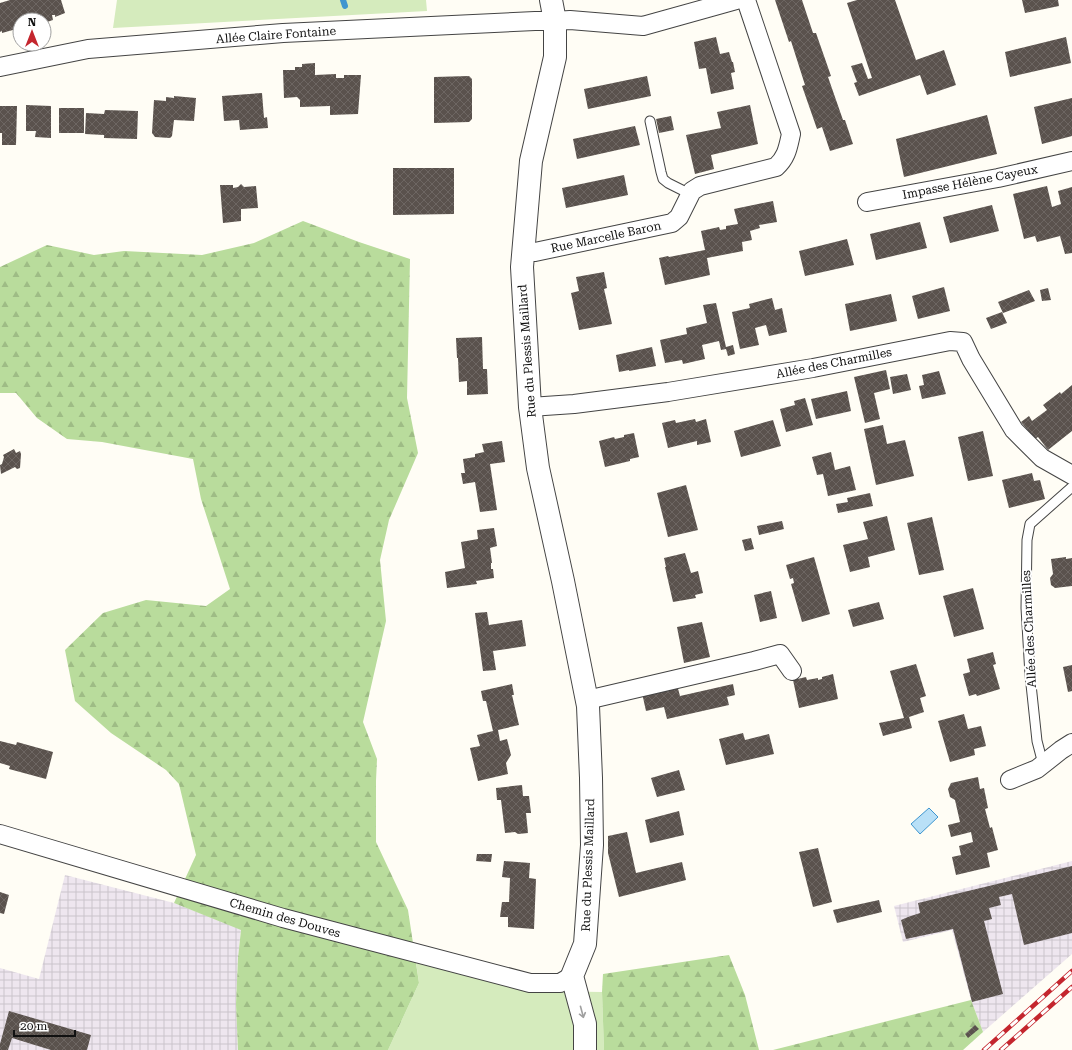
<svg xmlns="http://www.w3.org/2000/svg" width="1072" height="1050" viewBox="0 0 1072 1050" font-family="'Roboto Serif',serif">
	<defs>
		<pattern id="industrial-grid" width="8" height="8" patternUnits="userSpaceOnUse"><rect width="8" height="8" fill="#eee6ef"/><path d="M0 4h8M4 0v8" fill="none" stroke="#cbc4cc"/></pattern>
		<pattern id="forest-firs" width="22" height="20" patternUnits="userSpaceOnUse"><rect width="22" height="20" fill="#b9dc9c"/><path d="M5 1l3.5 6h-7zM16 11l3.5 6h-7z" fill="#9ebc85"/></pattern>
		<pattern id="building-cross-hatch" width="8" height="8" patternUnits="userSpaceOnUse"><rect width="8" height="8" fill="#5a524d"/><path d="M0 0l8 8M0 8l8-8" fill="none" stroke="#6d6662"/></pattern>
	</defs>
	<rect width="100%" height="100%" fill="#fffdf5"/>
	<path fill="url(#industrial-grid)" d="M1072,861V954L983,1032L971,1000L952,930L903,942L894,906Z
		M65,875L174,903L241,929L238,958L236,1004L238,1050H0V968L39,979Z"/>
	<path fill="#d5ebbd" d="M117,0H426L427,11L113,28Z
		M416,962L537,991L602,992L604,1050H388L419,983Z"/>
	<path fill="url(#forest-firs)" d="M303,221L359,242L410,259L407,398L418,453L389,520L380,560L386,621L363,722L377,759L376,781V842L408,910L419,983L388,1050H238L236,1004L238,958L241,930L174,903L196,855L179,784L166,770L111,733L75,701L65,650L103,613L146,600L206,606L230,589L201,499L193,459L102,442L67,439L37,418L16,393H0V267L47,245L94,255L124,251L202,255L254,243Z
		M729,955L745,995L759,1050H604L602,992L603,974Z
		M971,1000L983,1032L963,1050H773Z"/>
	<path fill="#b9e0f7" stroke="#3f96cf" d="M929,808L938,817L920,834L911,824Z"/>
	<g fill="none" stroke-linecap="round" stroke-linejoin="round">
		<path stroke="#3f96cf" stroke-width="6" d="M343,0L345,6"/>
	</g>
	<path fill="url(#building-cross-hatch)" d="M10,0H61L65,13L55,17V15H52L53,20L44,23V20H20V28L2,33V31L0,32V3Z
		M775,0H802L813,33H816L831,76L828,77L843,120H845L853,144L830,151L822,127L817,129L802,86L805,85L791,41L789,42Z
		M857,0H895L916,60L944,50L956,85L927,95L920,75L859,96L854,83L857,82L851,66L862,63L868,79L872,78L847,3Z
		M1022,0H1058L1059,6L1025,13Z
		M716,37L720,54L729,52L732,62H733L735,72L731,73L734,89L711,94L706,68L699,69L694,42Z
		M1066,37L1071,63L1010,77L1005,52Z
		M315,63V75L336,74V78H344V75H361L358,114L330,115V106L300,107V100L297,97L284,98L283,70H295V67H302V64Z
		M469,76L472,79V119L469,122L434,123V77Z
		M647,76L651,96L588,109L584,89Z
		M262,93L264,118L267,117L268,128L240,130L239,120L224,121L222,96Z
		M174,96L196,98L194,121L174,120L172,136L170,138L155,137L152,133L154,100L166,101V97L174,98Z
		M1072,98V136L1042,144L1034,107Z
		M26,105L51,106V138L35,137L36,131H26Z
		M750,105L758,144L711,155L714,169L695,174L686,135L721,128L717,112Z
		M0,106H17L16,145H2V133H0Z
		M59,108H84V133H59Z
		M105,110L138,111L137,139L104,138V135L85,134L86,113L104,114Z
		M987,115L997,154L904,177L896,139Z
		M671,116L674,130L659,133L656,119Z
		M635,126L640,145L577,159L573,139Z
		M393,168H454V214L393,215Z
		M624,175L628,195L566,208L562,188Z
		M241,184L244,187L256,186L258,208L241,209V221L223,223L220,185H233V188L238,187Z
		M1047,186L1052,207L1061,204L1058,191L1072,187V253L1065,254L1060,236L1037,242L1035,236L1024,239L1013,194Z
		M773,201L777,222L759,225L760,228L750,231L752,240L742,242L743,251L707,258L710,275L665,285L659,258L668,256L669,257L705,250L701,231L719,227L720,230L726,229V226L738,224L734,209Z
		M992,205L999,231L950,243L943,217Z
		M920,222L927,248L876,260L870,234Z
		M847,239L854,265L805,276L799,251Z
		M604,272L607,288L604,289L612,324L579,330L571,293L579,291L576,277Z
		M944,287L950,311L918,319L912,296Z
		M1048,288L1051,300L1042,301L1040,290Z
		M1029,290L1035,301L1003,313L998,302Z
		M891,294L897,321L850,331L845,304Z
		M772,298L775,310L782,308L787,332L769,336L766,325L755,328L759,345L740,349L732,312L750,308L749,304Z
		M716,303L726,347L733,345L735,354L728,356L726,349L721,350L719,341L702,345L705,359L683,364L682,360L665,363L660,340L687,334L686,328L707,323L703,305Z
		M1002,312L1007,323L991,329L986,318Z
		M482,337L483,369H487L488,394L467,395V381L459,382L458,358H457L456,338Z
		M652,347L656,366L629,371V370L619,372L616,355Z
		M886,370L890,389L874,393L880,419L865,423L854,377Z
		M939,371L946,394L922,399L919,386L924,385L922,375Z
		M907,374L911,390L893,394L890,377Z
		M1072,385V431L1048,450L1038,437L1035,439L1021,422L1029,416L1032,421L1047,410L1043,405L1060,392L1061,394Z
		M847,391L851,411L816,419L811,399Z
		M805,398L813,425L786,432L780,409L795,405L794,401Z
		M695,419L696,422L706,419L711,442L697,445V441L668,448L662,423L675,420L676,423Z
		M773,420L781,446L741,457L734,431Z
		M883,425L887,444L905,440L914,476L876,485L864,429Z
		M983,431L993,476L968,481L958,437Z
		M634,433L639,457L630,459V461L605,467L599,441L614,437L615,439L624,437V435Z
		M502,441L505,462L490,464L497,510L480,512L475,482L463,484L461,473H465L463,459L475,457V454L484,452L482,444Z
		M14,449L16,453L20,451L21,454L20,468L17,469L15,467L1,474L0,465L2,464L4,457L3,455Z
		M831,452L835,470L850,466L856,490L828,496L823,474L817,475L812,457Z
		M1032,473L1034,481L1040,480L1045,499L1009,508L1002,480Z
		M686,485L698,530L668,537L657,493Z
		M870,493L873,506L838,513L836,504L848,502L847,498Z
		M887,516L895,550L868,557L870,567L850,572L843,545L868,539L863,522Z
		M932,517L944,570L919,575L907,523Z
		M782,521L784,529L759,535L757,526Z
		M494,528L497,546L490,548L492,563H491V569H493L494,578L476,581L477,584L447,588L445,572L465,568L461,542L478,539L477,530Z
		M751,538L754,549L745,551L742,540Z
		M685,553L691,573L698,571L703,593L695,595L696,598L673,602L665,567H666L664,558Z
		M814,557L830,614L802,622L791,584L794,583L793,578L790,579L786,565Z
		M1066,557V559L1072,558V586L1055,588L1051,585L1050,578L1053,574L1051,559Z
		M973,588L984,629L954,637L943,596Z
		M771,591L777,618L760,622L754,595Z
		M879,602L884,619L853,627L848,610Z
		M487,612L489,625L522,620L526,646L493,651L496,670L483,671L475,613Z
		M702,622L710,657L684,663L677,627Z
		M993,652L996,664L993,665L1000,689L977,696L976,694L969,696L963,674L970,672L967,659Z
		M916,664L926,696L920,698L924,712L909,717L912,728L883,736L879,723L904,718L890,671Z
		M1072,665V691L1068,692L1063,667Z
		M833,674L838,699L799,708L793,680L806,677L807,680L818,678V680L822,679V677Z
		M512,684L514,695H512L519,725L498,730L500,741L507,739L511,755L506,763L508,774L478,781L470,748L480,746L477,735L493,731L486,701H483L481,691Z
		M733,684L735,695L727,697L729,705L667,719L664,707L646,711L642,693L677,685L680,696Z
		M964,714L968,729L981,726L986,746L974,749L975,755L950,762L938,721Z
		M743,733L745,740L769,734L774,754L726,765L719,739Z
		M0,741L16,745L17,742L53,752L46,779L9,769L10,766L0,763Z
		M679,770L685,790L657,797L651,778Z
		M978,777L980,789L984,788L988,808L985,809L990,828L992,827L998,850L987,853L990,867L956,875L952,857L961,855L959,846L973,842L971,832L951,837L948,825L960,822L955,800L950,797L948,789L951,783Z
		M522,785L523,796H529L531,813H526L528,833L518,834L515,832L505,833L501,800H497L496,788Z
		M679,811L684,835L650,843L645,820Z
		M627,832L636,873L682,862L686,880L619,897L608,853V836Z
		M818,848L832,902L813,907L799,852Z
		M477,854H492L491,862L476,861Z
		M504,861L530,863L529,878L536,879L534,929L508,927V917H500L502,902H509L510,878L502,877Z
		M1072,866V933L1024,945L1012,894L999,897L1001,905L989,908L992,919L984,921L1003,994L972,1002L953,929L906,939L901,920L908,917L920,913L918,903Z
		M0,892L9,895L4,914L0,913Z
		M879,900L882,912L837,923L833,910Z
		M9,1011L91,1035L87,1050H51L12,1038L8,1050H0V1044Z
		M975,1025L979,1029L968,1038L965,1034Z"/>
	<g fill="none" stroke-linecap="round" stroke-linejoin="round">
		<g stroke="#444" stroke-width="11">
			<path id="service" d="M650,121L661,172L663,179L668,183L690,194
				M1043,764L1037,741L1030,675L1026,608L1027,540L1030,524L1072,487"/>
		</g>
		<g stroke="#444" stroke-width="20">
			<path id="minor" d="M0,67L88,49L283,33L535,21H555L570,20L643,26L736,0
				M867,202L998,178L1072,161
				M523,251L535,252L672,223L679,217L692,191L700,186L776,167C787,157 788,147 791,134L746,0
				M530,407L574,404L668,392L813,368L950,341L963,342L971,359L1014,430L1042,458L1072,475
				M587,700L754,661L780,654L792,671
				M1010,780L1037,769L1061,750L1072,743
				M0,834L283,918L530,983H560L572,976"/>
		</g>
		<g stroke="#444" stroke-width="24">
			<path id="tertiary" d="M551,0L555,21V57L531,161L522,267L530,407L538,468L563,581L588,706L591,778L592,845L585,944L572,976L585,1024V1050"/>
		</g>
		<use href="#service" stroke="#fff" stroke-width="9"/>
		<use href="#minor" stroke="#fff" stroke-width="18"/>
		<use href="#tertiary" stroke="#fff" stroke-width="22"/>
		<g stroke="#c4262e" stroke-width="4.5">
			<path id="rail" d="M984,1050L1072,971
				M1001,1050L1072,987"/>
		</g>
		<use href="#rail" stroke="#fff" stroke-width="3" stroke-dasharray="9" stroke-linecap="butt"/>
	</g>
	<defs><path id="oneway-shaft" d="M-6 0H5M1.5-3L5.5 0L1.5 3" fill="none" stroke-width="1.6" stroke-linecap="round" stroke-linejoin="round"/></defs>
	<use stroke="#a0a0a0" href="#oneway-shaft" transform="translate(582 1012) rotate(75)"/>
	<g text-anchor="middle" stroke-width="4" stroke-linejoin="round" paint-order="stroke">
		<g font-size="12" fill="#111" stroke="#fff">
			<text transform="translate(276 35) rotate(-4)" y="4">Allée Claire Fontaine</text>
			<text transform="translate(970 182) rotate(-11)" y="4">Impasse Hélène Cayeux</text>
			<text transform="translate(606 237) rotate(-12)" y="4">Rue Marcelle Baron</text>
			<text transform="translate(527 351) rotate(-94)" y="4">Rue du Plessis Maillard</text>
			<text transform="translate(834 363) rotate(-11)" y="4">Allée des Charmilles</text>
			<text transform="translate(1029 629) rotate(-93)" y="4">Allée des Charmilles</text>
			<text transform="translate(588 865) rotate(-88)" y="4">Rue du Plessis Maillard</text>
			<text transform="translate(285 918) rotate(16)" y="4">Chemin des Douves</text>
		</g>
	</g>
	<g transform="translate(32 32)"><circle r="19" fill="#ffffff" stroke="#a0a0a0"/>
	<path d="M0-3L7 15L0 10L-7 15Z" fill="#c4262e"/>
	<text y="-6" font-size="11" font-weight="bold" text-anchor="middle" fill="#111111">N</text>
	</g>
	<path d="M14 1030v6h61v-6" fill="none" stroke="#111111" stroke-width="2"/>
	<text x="20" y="1030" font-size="12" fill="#111111" stroke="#ffffff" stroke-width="3" paint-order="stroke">20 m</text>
</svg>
